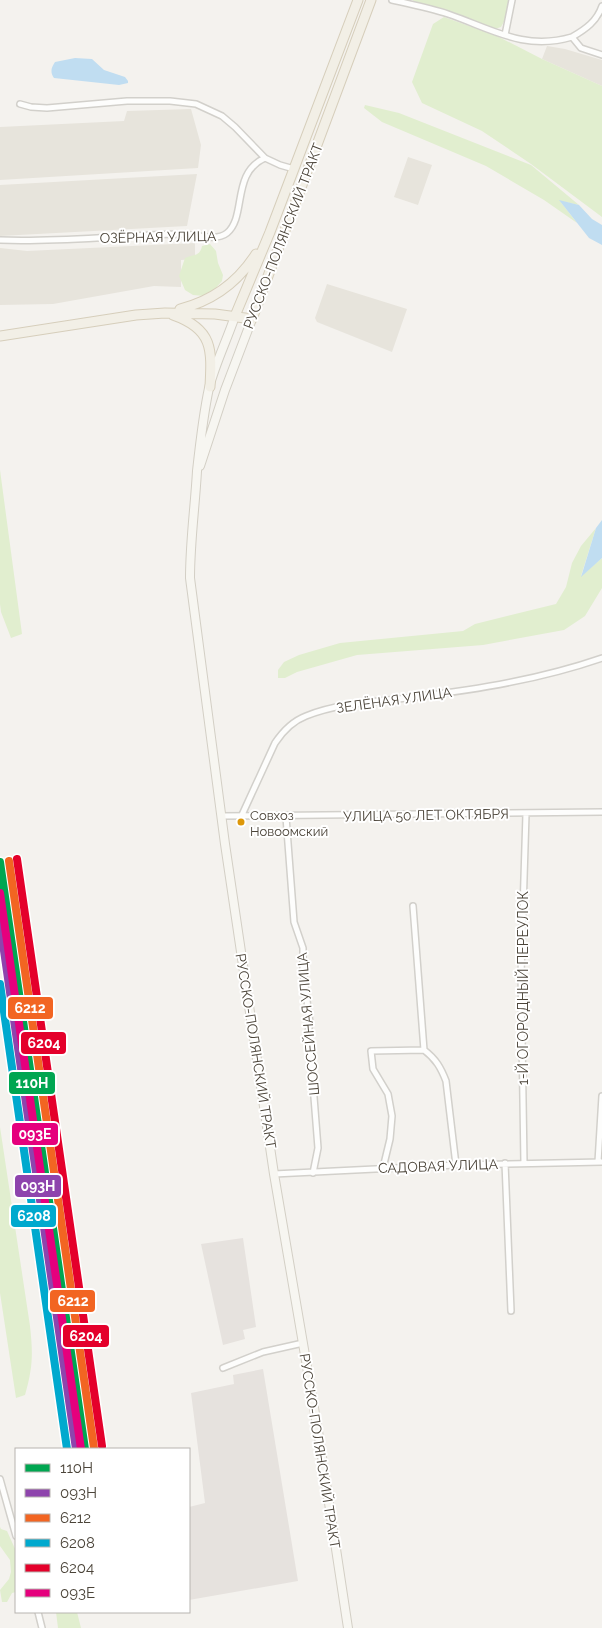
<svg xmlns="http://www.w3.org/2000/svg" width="602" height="1628" viewBox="0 0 602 1628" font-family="Raleway,sans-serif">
	<rect width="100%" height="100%" fill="#f4f2ee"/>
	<path fill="#e7e4dc" d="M547,46L565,49L602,60V86L542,59Z
		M191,109L201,145L198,168L0,180V127L124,121L127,111Z
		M408,157L432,165L418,205L394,197Z
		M197,174L187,226L0,236V185Z
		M195,243V259L181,260V287L154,286L53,304L0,305V248L27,251Z
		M327,284L407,309L392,352L317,322L315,318Z"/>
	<path fill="#e6e2de" d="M243,1238L256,1327L243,1330L245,1339L223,1345L201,1244Z
		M263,1369L298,1581L189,1600V1507L205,1503L191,1393L234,1384L233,1375Z"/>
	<path fill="#e1eecf" d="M413,0H509L506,18L501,27L495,29L449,12L414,3Z
		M444,17L497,36L542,59L602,86V217L531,164L482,131L422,103L412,82L433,24Z
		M365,105L399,113L531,165L579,205L560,201L577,223L544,200L486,166L382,122L364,108Z
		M210,244L216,251L218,263L223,275L222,281L214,290L204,296L193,295L185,290L179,276L185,258C193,254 200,257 202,246Z
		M0,470L22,634L11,638L1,612L0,604Z
		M596,528L581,576L602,558V588L585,616L564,630L483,645L357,655L297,672L285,678H278V670L284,662L299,655L340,643L463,631L475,624L556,604L566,587L572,563L581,546Z
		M0,1127L30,1326C33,1354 33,1367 25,1395L16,1398L0,1293Z
		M0,1527L1,1529L7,1531L16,1551V1592L12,1593L7,1602H2L0,1590L9,1579L11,1572L10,1560L0,1546Z
		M56,1612H77L81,1628H58Z"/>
	<path fill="#c0ddf1" d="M75,58L92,59L104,70L125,77L128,81V83L119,85L54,78C50,72 51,68 55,62Z
		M559,200L579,205L592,219L602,225V245L589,238Z
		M602,520V558L581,577L596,528Z"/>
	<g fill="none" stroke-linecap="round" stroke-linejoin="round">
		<g stroke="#d2d0cb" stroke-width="8">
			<path id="minor" d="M392,0C410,4 430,8 448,14C492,29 524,51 572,37L581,48L602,55
				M505,35L512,0
				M572,37C586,29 597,21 602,6
				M20,104L31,107L47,108L127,101H170L196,104L222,116L235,127L265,158L280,165L294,169
				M0,240C44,242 89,238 133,236C149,235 166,234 182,234C195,234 216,242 227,233C247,216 231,173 265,158
				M221,816L602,812
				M241,817L275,743C283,731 293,721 306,716C341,702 379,702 415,697C479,689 541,679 602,658
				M286,817L294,922L303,948V971L310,1023L307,1038L311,1059L318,1148L313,1173
				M413,906L424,1050C436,1059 441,1068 446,1081L456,1165
				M598,1162L602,1096
				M505,1163L511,1311
				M524,1163L521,974L526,814
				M383,1168L390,1139L392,1116L388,1094L373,1069L371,1051L424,1050
				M274,1174L456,1165L602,1162
				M223,1368L263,1352L303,1343
				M0,1479L16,1536
				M38,1612L42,1628"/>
		</g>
		<g stroke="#d3cfc5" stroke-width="10">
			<path id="secondary" d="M235,316C227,340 215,364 209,388C203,416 200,444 197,471C195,507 190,542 190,578L225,844L274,1174L319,1437L348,1628
				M200,466L225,390L252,319"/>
		</g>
		<g stroke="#d6cebb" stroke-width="11">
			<path id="primary" d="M180,309C212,301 238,282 256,254
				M173,315C213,329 212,349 210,387
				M235,316L270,232L358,0
				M0,336L136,315L165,313L215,314L252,319L371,0"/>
		</g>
		<use href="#minor" stroke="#fdfdfc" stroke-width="5"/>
		<use href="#secondary" stroke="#f7f6f1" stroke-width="8"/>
		<use href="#primary" stroke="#f2efe6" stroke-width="9"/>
		<g stroke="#fff" stroke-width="11">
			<path id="rail-1" d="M0,862L85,1449"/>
		</g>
		<g stroke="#fff" stroke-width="11">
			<path id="rail-2" d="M0,923L76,1449"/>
		</g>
		<g stroke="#fff" stroke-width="11">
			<path id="rail-3" d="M9,861L94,1448"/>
		</g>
		<g stroke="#fff" stroke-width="11">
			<path id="rail-4" d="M0,984L67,1449"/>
		</g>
		<g stroke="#fff" stroke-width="11">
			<path id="rail-5" d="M17,859L102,1446"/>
		</g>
		<g stroke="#fff" stroke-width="11">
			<path id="rail-6" d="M0,893L81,1449"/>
		</g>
		<use href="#rail-1" stroke="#00a651" stroke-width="8"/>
		<use href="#rail-2" stroke="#8e44ad" stroke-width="8"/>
		<use href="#rail-3" stroke="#f26522" stroke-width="8"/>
		<use href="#rail-4" stroke="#00a9ce" stroke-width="8"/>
		<use href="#rail-5" stroke="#e4002b" stroke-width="8"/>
		<use href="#rail-6" stroke="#e5007d" stroke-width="8"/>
	</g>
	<circle fill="#dd9709" stroke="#fff" stroke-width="2" cx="241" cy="822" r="4.5"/>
	<g text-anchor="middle" stroke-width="4" stroke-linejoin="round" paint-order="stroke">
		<g font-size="13" fill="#4b4439" stroke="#fff" text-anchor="start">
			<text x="250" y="820">Совхоз<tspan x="250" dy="16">Новоомский</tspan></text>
		</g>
		<g font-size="14" fill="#4b4439" stroke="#fff">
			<text transform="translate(283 236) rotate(-69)" y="5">РУССКО-ПОЛЯНСКИЙ ТРАКТ</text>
			<text transform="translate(158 237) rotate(-1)" y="5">ОЗЁРНАЯ УЛИЦА</text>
			<text transform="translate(394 700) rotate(-8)" y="5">ЗЕЛЁНАЯ УЛИЦА</text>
			<text transform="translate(426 815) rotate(-1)" y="5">УЛИЦА 50 ЛЕТ ОКТЯБРЯ</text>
			<text transform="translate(523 988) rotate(-90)" y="5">1-Й ОГОРОДНЫЙ ПЕРЕУЛОК</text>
			<text transform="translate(308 1024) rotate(-95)" y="5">ШОССЕЙНАЯ УЛИЦА</text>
			<text transform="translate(256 1051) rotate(81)" y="5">РУССКО-ПОЛЯНСКИЙ ТРАКТ</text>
			<text transform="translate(438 1166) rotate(-2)" y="5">САДОВАЯ УЛИЦА</text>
			<text transform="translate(320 1451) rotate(81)" y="5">РУССКО-ПОЛЯНСКИЙ ТРАКТ</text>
		</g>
	</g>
	<g stroke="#fff" stroke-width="2">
		<rect x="7" y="996" width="47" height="24" rx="5" fill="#f26522"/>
		<rect x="20" y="1031" width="47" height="24" rx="5" fill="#e4002b"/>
		<rect x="8" y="1071" width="48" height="24" rx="5" fill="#00a651"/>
		<rect x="11" y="1122" width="48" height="24" rx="5" fill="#e5007d"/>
		<rect x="14" y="1174" width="48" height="24" rx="5" fill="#8e44ad"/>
		<rect x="10" y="1204" width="47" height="24" rx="5" fill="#00a9ce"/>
		<rect x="49" y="1289" width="47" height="24" rx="5" fill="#f26522"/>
		<rect x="62" y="1324" width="48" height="24" rx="5" fill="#e4002b"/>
	</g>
	<g font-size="14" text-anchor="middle" font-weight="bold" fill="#fff">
		<text x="30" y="1013">6212</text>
		<text x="44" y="1048">6204</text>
		<text x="32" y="1088">110Н</text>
		<text x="35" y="1139">093Е</text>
		<text x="38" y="1191">093Н</text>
		<text x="34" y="1221">6208</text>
		<text x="73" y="1306">6212</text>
		<text x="86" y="1341">6204</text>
	</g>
	<rect x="15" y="1448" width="175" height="165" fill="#ffffff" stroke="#b7b4b0"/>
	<rect x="25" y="1464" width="25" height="8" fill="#00a651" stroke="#b7b4b0"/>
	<text x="60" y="1473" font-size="15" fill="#4b4439">110Н</text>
	<rect x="25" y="1489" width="25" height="8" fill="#8e44ad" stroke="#b7b4b0"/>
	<text x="60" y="1498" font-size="15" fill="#4b4439">093Н</text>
	<rect x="25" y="1514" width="25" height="8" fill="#f26522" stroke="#b7b4b0"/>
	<text x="60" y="1523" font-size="15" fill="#4b4439">6212</text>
	<rect x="25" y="1539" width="25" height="8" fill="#00a9ce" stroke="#b7b4b0"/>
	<text x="60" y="1548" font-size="15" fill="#4b4439">6208</text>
	<rect x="25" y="1564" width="25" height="8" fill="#e4002b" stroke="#b7b4b0"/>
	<text x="60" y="1573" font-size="15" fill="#4b4439">6204</text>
	<rect x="25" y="1589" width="25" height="8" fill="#e5007d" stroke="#b7b4b0"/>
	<text x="60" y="1598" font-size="15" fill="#4b4439">093Е</text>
</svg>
